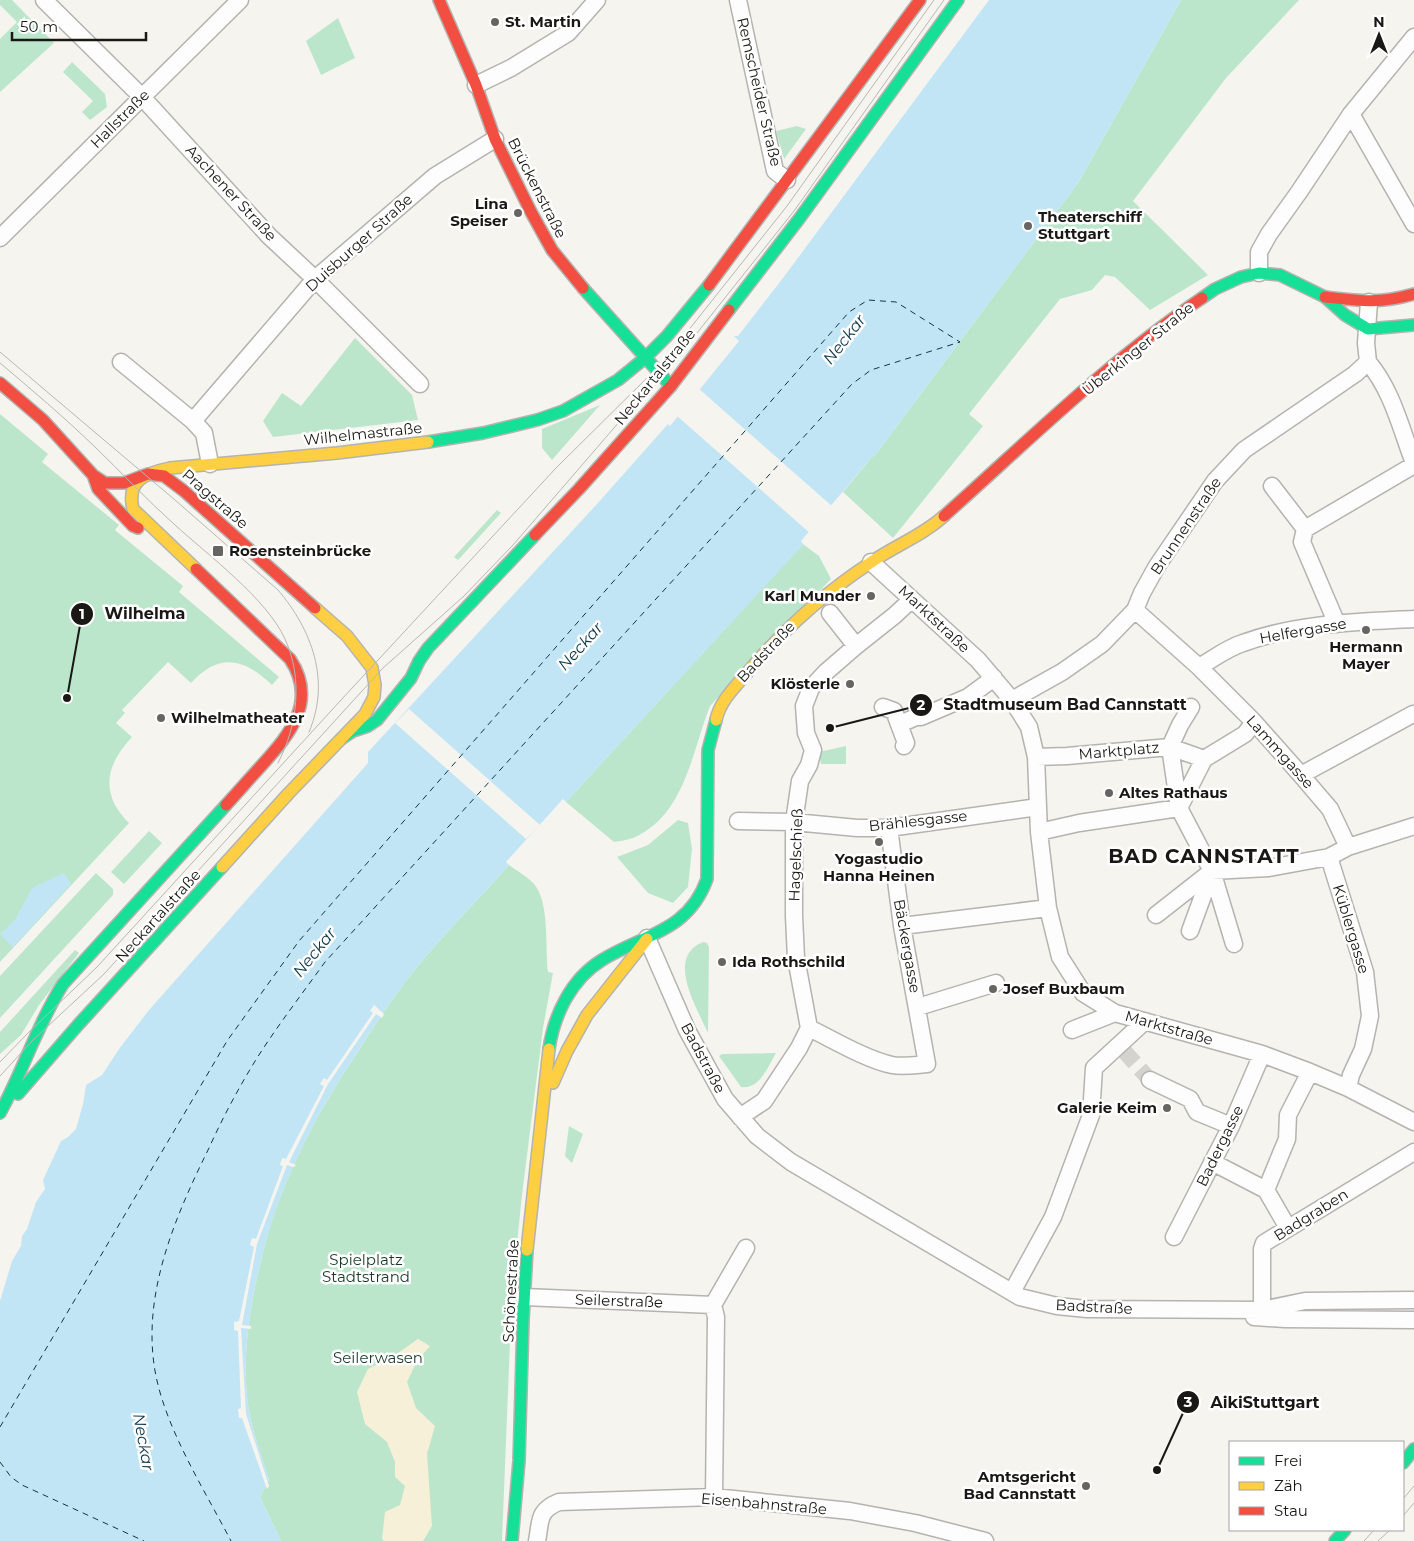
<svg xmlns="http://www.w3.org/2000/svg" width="1414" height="1541" viewBox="0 0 1414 1541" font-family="Montserrat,sans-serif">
	<rect width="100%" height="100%" fill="#f6f4ef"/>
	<path fill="#bce6cb" d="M0,0H12L54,43L0,92V39L17,22L0,5Z
		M1181,0H1299L1226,78L1133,201L1208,275L1150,310L1115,277L1105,275L1092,290L1060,299L969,414L983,426L893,538L843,492L872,457L876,454L1078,183Z
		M338,18L355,58L321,75L306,41Z
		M72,62L105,94L107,107L90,120L82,112L93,101L63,72Z
		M797,126L806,129L784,159L776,131Z
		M355,338L412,395L418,420L273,437L263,421L282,393L301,406Z
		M600,405L552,460L542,448V429Z
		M0,414L48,454L42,462L119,525L115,530L116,531L183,586L179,592L279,677L272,685C244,658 219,652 191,683L168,662L122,710L125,713L116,723L132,737C105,765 100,795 129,823L0,962Z
		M497,510L501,513L458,560L454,557Z
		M803,544L819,556L831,579L710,706C692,751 685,816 633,838C627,840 620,841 614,842L566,802Z
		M846,746V764H821L819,752Z
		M678,820L688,823L692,849L688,887L673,903L648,893L617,857L648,845Z
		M149,831L162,843L124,884L111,872Z
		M509,865C517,871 528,877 534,884C550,902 545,949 548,972L553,973L543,1028L522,1195L512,1292L502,1541H281L260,1497L269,1480C262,1457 253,1434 249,1411C242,1370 247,1327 255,1287C273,1197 307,1128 357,1053C376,1023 395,994 418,966C446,931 479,899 509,865Z
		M96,873L113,889V895L0,1018V976Z
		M703,942L707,943L709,947L708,1033C697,1008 665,957 703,942Z
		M75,950L79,953L39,1005L21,1035L0,1054V1032Z
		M776,1053C768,1067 759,1090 741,1087L719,1056L722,1054Z
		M569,1126L583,1134L572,1163L565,1156Z"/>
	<path fill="#f6f0d9" d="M418,1339L430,1346L417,1361L407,1382L416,1408L435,1426L427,1454L432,1526L423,1541H384L382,1539L385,1512L400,1505L405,1486L395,1477V1462L387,1442L365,1424L357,1392L368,1369L391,1358Z"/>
	<path fill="#c2e5f6" d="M989,0H1181L1078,183L876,454L872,457L801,541L803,544L800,548L566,802L563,799L506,862L509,865C479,899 446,931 418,966C395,994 376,1023 357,1053C307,1128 273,1198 255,1287C247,1327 242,1370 249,1411C253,1434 262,1457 269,1480L260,1497L281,1541H0V1301L12,1261L21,1246L22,1236L27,1229L36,1202L45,1189L43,1180L61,1141L68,1137L76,1129L83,1104L86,1085L102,1075L119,1049L149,1010L368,763V752L597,504L668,424L670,426L739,341L734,336H738L783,278Z
		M64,873L71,884L13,947L0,934L15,920L32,888Z"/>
	<path fill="#f6f4ef" d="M698,388L833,507L811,534L676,415Z
		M409,709L540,825L526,839L395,723Z
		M374,1005L384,1014L382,1018L376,1014L328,1084L289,1162L296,1165L294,1167L287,1165L257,1244L242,1325L251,1326V1329L241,1328L246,1414L269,1486L267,1489L242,1418H239L238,1409L241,1408L238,1331L234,1330V1322L239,1321L254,1247L250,1245L252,1238L256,1239L283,1166L280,1165L282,1158L286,1159L324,1086L320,1084L324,1078L327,1080L373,1013L370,1011Z"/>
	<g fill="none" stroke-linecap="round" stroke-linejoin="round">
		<path stroke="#0e3749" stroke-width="1" stroke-dasharray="6 5" stroke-linecap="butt" d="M0,1427L227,1041L299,941L849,312L868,300L896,302L960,342L871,370L852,384L325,962C302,994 278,1025 257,1058C239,1087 223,1117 209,1148C175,1217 140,1297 156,1376C167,1431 205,1491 231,1541
			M0,1462L11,1477L22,1485L144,1541"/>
		<path stroke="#d5d3ce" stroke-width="16" stroke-dasharray="16 8" stroke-linecap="butt" d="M1124,1051L1150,1080"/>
		<g stroke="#b4b3af" stroke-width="19">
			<path id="street" d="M44,0L142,97L269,236L315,279L420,384
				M738,0L775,171L787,180
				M476,85L511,68L568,33L597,0
				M1351,114L1414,224
				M0,238L240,0
				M1259,273V252L1269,234L1299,192L1351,114L1414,37
				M121,362L193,421L204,433L210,464
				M1368,362C1392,390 1401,429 1414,463
				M1368,362L1366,343L1369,302
				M193,421L315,279L435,176L495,139
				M1272,486L1305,529L1302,542L1337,624
				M1305,529L1414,465
				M871,562L978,660L1012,700L1029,727L1036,757L1039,832L1048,908L1060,957L1083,993L1115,1013L1262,1054L1310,1072L1348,1088L1414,1122
				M1135,610L1199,667L1254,722L1301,775L1330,809L1348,847
				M830,613L856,646L895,615L911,600
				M1199,667C1213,659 1227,648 1243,643C1297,623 1357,622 1414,619
				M1012,700L1062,672L1102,644L1135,610L1142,593L1157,566L1215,481L1244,450L1355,374L1368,362
				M883,707L894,711L906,743L904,746
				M1191,707L1180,725L1170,747L1179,808L1212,871L1234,944
				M900,724L916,717H921L968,697L994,678
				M1036,757L1067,756L1170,747L1204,759
				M1301,775L1413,714
				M738,821L794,822L857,828H889L1038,807
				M1039,832L1079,823L1179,808L1204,759L1245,734L1254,722
				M1329,857L1365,972L1370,1016L1363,1049L1351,1075L1348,1088
				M1156,915L1212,871
				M902,926L1048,908
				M1190,931L1212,871L1269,868L1329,857L1348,847L1414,826
				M647,938L687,1030L725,1099L757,1136L791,1162L1020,1297L1057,1306L1087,1309L1262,1310L1305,1301L1414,1300
				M918,1007L996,983
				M809,1028L796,958L794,916V822L800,781L809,765L813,750L806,733L804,706L811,688L826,672L856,646
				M809,1028C832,1039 867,1060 892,1065C903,1067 915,1065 927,1064L902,926L889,828
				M1072,1030L1115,1013
				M1150,1080L1190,1099L1197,1112L1231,1126
				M740,1117L764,1101L799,1048L809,1028
				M1212,1162L1266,1190L1288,1228
				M1266,1190L1287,1139L1288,1115L1310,1072
				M1174,1237L1231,1126L1262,1054
				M1012,1292L1053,1217L1091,1115L1094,1068L1145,1021
				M524,1297L713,1305
				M1262,1310V1249L1264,1243L1414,1152
				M1254,1317L1285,1319L1414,1320
				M714,1497L716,1317L713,1305L746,1248
				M537,1541C541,1521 537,1511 559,1502L714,1497L850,1511L915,1523L985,1541"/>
		</g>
		<g stroke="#b4b3af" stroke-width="14">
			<path id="fast" d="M583,288L671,386
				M1202,298L1215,289L1241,277L1259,273L1280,275L1325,297L1345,315L1368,329L1414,325
				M729,310L799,219L958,0
				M428,442L483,433L537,420L563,411L618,380L645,358L667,336L709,285
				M341,739L353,731L368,726L377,720L411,678L419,661L428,648L535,535
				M549,1049C554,1015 571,979 602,960C644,934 688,932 707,879L708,750L716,720
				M18,1094L78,1025L222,867
				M0,1113C23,1071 37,1025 63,984L226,805
				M1403,1463L1414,1449
				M512,1541L519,1461L523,1320L527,1250
				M1335,1541L1345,1530"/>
		</g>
		<g stroke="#b4b3af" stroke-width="14">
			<path id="slow" d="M196,569L133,509C126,480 146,473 170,468L337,453L428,442
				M716,720C720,701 735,687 747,673C784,629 823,594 870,563C894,546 922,536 944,516
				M222,867L288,794L365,714L374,697L375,685L372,668L347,636L315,608
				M553,1083L567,1051L587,1015L647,939
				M527,1250L549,1049"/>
		</g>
		<g stroke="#b4b3af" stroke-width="14">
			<path id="jam" d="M439,0L476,85L495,139L531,212L552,250L583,288
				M709,285L920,0
				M1325,297C1360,301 1379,304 1414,294
				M0,383L43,420L93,475L105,483H124L145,475
				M148,474L164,476L184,491L315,608
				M93,475L98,489L133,526L138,528
				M944,516C1028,441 1109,361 1202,298
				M535,535L579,489L671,386L729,310
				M196,569L290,659C318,701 290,734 262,765C250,778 238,792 226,805"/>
		</g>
		<use href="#street" stroke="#fefdfd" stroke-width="16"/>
		<use href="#fast" stroke="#16e098" stroke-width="11"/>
		<use href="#slow" stroke="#ffcf43" stroke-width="11"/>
		<use href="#jam" stroke="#f24e42" stroke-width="11"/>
		<path stroke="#b7b7b6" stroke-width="1" d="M0,352L175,500L278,590C312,630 331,681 309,732
			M0,363C32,390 64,417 94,446C121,472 147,500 175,525C208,555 267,599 285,639C303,678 298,725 278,763
			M0,1062L27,1034L97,967L341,700L556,468L656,369L676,346L787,206L934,0
			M0,1076L33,1040L104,974L383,668L464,596L513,545L620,421L662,377L794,211L944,0
			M1403,1499L1414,1486
			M1403,1516L1414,1503
			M1364,1541L1374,1530
			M1378,1541L1390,1530"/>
	</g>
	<g fill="#666561" stroke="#fff" stroke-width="2">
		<circle cx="495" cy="22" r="5"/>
		<circle cx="518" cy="213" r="5"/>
		<circle cx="1028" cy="226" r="5"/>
		<rect x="212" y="545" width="12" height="12" rx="2.5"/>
		<circle cx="871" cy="596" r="5"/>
		<circle cx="1366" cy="630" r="5"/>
		<circle cx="850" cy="684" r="5"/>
		<circle cx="161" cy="718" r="5"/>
		<circle cx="1109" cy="793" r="5"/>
		<circle cx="879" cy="842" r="5"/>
		<circle cx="722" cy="962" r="5"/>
		<circle cx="993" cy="989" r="5"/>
		<circle cx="1167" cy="1108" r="5"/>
		<circle cx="1086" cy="1486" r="5"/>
	</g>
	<g text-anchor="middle" stroke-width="5" stroke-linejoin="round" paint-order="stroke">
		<g font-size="15" font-weight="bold" fill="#191815" stroke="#fff" text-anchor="start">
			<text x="505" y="27">St. Martin</text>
			<text x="508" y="209" text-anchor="end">Lina<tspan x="508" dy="17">Speiser</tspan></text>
			<text x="1038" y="222">Theaterschiff<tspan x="1038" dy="17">Stuttgart</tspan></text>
			<text x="229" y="556">Rosensteinbrücke</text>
			<text x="861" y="601" text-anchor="end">Karl Munder</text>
			<text x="1366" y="652" text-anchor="middle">Hermann<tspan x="1366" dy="17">Mayer</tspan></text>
			<text x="840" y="689" text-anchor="end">Klösterle</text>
			<text x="171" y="723">Wilhelmatheater</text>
			<text x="1119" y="798">Altes Rathaus</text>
			<text x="879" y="864" text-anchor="middle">Yogastudio<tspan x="879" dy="17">Hanna Heinen</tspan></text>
			<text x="732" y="967">Ida Rothschild</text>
			<text x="1003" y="994">Josef Buxbaum</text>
			<text x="1157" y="1113" text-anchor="end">Galerie Keim</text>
			<text x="1076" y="1482" text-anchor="end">Amtsgericht<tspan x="1076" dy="17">Bad Cannstatt</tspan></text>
		</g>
		<g font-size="15" fill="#191815" stroke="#fff">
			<text transform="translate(759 92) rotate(77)" y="5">Remscheider Straße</text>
			<text transform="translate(120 119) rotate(-45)" y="5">Hallstraße</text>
			<text transform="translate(537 188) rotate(63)" y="5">Brückenstraße</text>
			<text transform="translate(231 193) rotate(47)" y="5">Aachener Straße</text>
			<text transform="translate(359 243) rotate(-42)" y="5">Duisburger Straße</text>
			<text transform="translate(1138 349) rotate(-39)" y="5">Überkinger Straße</text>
			<text transform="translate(655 377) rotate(-51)" y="5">Neckartalstraße</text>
			<text transform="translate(363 434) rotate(-6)" y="5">Wilhelmastraße</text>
			<text transform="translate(215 499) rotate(41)" y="5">Pragstraße</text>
			<text transform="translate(1186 526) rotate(-56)" y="5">Brunnenstraße</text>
			<text transform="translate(934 619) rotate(43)" y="5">Marktstraße</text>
			<text transform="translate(1303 631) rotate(-10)" y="5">Helfergasse</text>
			<text transform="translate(766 652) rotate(-47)" y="5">Badstraße</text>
			<text transform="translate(1119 751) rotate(-5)" y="5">Marktplatz</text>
			<text transform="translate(1280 752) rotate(48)" y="5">Lammgasse</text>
			<text transform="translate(918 821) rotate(-6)" y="5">Brählesgasse</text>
			<text transform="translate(796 855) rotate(-88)" y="5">Hagelschieß</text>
			<text transform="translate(158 916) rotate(-48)" y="5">Neckartalstraße</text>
			<text transform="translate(1351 929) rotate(73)" y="5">Küblergasse</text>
			<text transform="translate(907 946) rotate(80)" y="5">Bäckergasse</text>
			<text transform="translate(1169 1028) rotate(16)" y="5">Marktstraße</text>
			<text transform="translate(703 1058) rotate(62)" y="5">Badstraße</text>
			<text transform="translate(1220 1146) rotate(-64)" y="5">Badergasse</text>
			<text transform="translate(1311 1215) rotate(-32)" y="5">Badgraben</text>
			<text transform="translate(511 1291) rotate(-87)" y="5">Schönestraße</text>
			<text transform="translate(619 1301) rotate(2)" y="5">Seilerstraße</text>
			<text transform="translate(1094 1307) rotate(3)" y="5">Badstraße</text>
			<text transform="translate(764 1504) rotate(5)" y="5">Eisenbahnstraße</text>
		</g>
		<g font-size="15" fill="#173b28" stroke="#fff">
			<text x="366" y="1265">Spielplatz<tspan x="366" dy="17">Stadtstrand</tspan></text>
			<text x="378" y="1363">Seilerwasen</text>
		</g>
		<g font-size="16" font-style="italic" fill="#0e3749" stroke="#fff">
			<text transform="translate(844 339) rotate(-52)" y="6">Neckar</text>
			<text transform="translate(580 646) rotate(-48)" y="6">Neckar</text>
			<text transform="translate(314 952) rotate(-51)" y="6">Neckar</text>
			<text transform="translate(144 1442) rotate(80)" y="6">Neckar</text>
		</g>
		<g font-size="20" font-weight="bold" letter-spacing="1" fill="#191815" stroke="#fff">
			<text x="1204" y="863">BAD CANNSTATT</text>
		</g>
	</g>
	<path fill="none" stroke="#191815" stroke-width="2" d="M67 698L82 614M830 728L921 705M1157 1470L1188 1402"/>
	<g fill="#191815" stroke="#fff" stroke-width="2">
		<circle cx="67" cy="698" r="5"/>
		<circle cx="830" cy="728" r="5"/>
		<circle cx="1157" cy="1470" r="5"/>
		<circle cx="82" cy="614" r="12"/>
		<circle cx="921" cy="705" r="12"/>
		<circle cx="1188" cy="1402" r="12"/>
	</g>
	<g font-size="15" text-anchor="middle" font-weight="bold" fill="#fff">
		<text x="82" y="619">1</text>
		<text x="921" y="710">2</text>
		<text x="1188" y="1407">3</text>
	</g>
	<g font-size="16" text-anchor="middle" font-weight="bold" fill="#191815" stroke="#fff" stroke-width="5" stroke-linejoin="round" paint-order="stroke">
		<text x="145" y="619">Wilhelma</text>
		<text x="1065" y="710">Stadtmuseum Bad Cannstatt</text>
		<text x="1265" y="1408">AikiStuttgart</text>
	</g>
	<rect x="1229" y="1441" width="175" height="90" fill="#ffffff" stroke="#a3a3a1"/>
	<rect x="1239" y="1457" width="25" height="8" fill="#16e098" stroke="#a3a3a1"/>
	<text x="1274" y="1466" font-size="15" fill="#191815">Frei</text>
	<rect x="1239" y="1482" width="25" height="8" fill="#ffcf43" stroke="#a3a3a1"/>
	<text x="1274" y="1491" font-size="15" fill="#191815">Zäh</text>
	<rect x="1239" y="1507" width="25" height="8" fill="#f24e42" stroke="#a3a3a1"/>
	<text x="1274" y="1516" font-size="15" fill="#191815">Stau</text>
	<g transform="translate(1379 35)" stroke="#ffffff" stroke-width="4" paint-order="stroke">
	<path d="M0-4L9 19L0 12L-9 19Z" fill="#191815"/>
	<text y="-8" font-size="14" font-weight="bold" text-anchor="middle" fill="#191815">N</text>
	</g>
	<path d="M12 32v8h134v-8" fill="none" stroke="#191815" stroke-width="2.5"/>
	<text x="20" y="32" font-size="15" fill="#191815" stroke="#ffffff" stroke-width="4" paint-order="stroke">50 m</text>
</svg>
